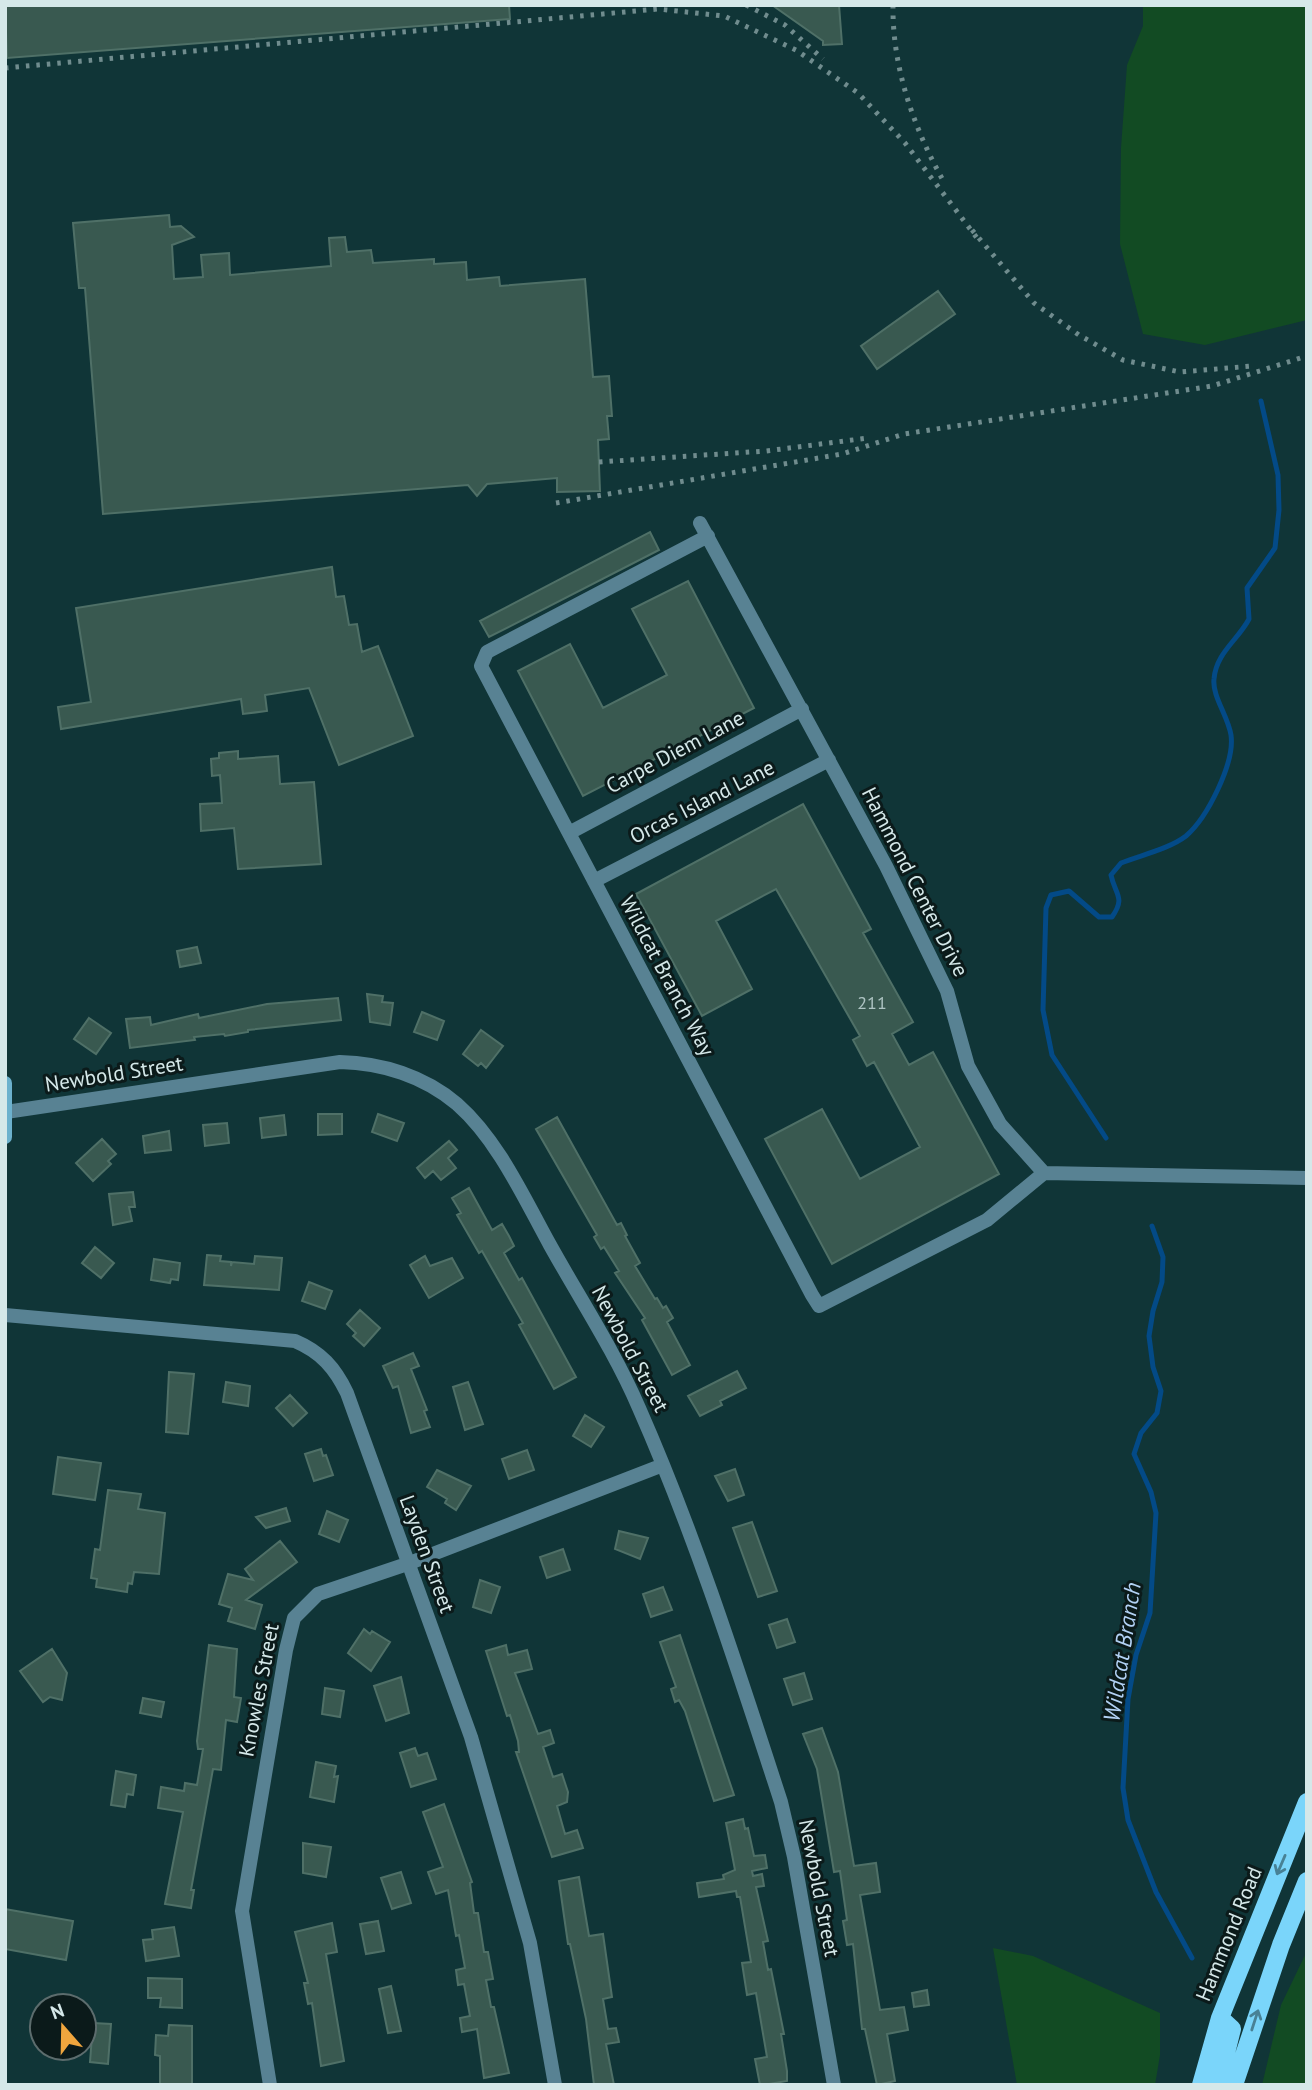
<svg xmlns="http://www.w3.org/2000/svg" width="1312" height="2090" viewBox="0 0 1312 2090" font-family="'PT Sans',sans-serif">
	<rect width="100%" height="100%" fill="#103537"/>
	<path fill="#124b23" d="M1143,5H1307V320L1205,345L1143,334L1120,244L1121,148L1127,65L1143,26Z
		M993,1948L1033,1956L1160,2013V2055L1155,2085H1017Z
		M1307,1951V2085H1262L1281,2005Z"/>
	<g fill="none" stroke-linecap="round" stroke-linejoin="round">
		<path stroke="#034a87" stroke-width="5" d="M1106,1138L1052,1055L1043,1010L1046,908L1051,895L1069,891L1099,917H1112C1126,897 1115,895 1111,875L1121,863C1141,855 1169,849 1186,836C1207,818 1235,763 1231,735C1228,716 1212,696 1214,679C1216,653 1238,640 1249,619L1247,588L1275,548L1279,510L1278,475L1261,401
			M1152,1226L1163,1257L1162,1282L1153,1311L1149,1336L1153,1367L1161,1391L1157,1413L1141,1433L1134,1454L1151,1492L1156,1513L1150,1613L1136,1655L1128,1699L1123,1788L1128,1820L1156,1892L1192,1958"/>
	</g>
	<path fill="#395950" stroke="#4f7067" stroke-width="2" d="M5,5H509L510,19L7,58Z
		M772,5H839L842,44L823,45V41Z
		M169,215L170,227L181,226L194,237L172,245L174,279L203,277L201,255L229,253L230,275L331,266L329,238L345,237L347,252L371,250L373,263L434,259V264L466,262L467,280L499,277L500,286L585,279L593,377L609,376L612,416H607L609,439L598,440L600,491L557,492V478L487,484L477,496L468,485L103,514L85,288H79L73,223Z
		M938,291L955,314L877,369L861,346Z
		M650,532L659,550L489,637L480,621Z
		M332,567L336,597L344,596L349,625L357,624L362,652L378,646L413,736L339,765L309,688L265,695L267,711L243,714L241,699L61,729L58,707L91,702L76,608Z
		M688,581L754,708L583,796L518,671L570,644L603,708L667,675L632,609Z
		M238,751V759L278,756L280,784L314,782L321,864L238,869L234,828L201,831L200,804L222,803L220,775L212,776L211,759L219,758V753Z
		M803,804L871,929L863,933L913,1022L892,1034L909,1065L933,1052L999,1174L832,1264L765,1139L822,1109L860,1179L920,1147L874,1062L867,1066L853,1040L860,1036L776,889L716,921L752,989L702,1016L636,894Z
		M197,947L201,963L180,967L177,951Z
		M367,994L383,996L382,1002L393,1003L390,1025L370,1022Z
		M338,998L341,1020L248,1030V1032L225,1036L224,1034L194,1037L195,1040L130,1048L126,1019L150,1017L151,1025L198,1014L199,1018L267,1004Z
		M422,1012L444,1021L437,1040L414,1032Z
		M89,1018L111,1033L96,1054L74,1039Z
		M481,1030L503,1046L486,1068L481,1063L478,1066L463,1054Z
		M318,1114H342V1134L318,1135Z
		M378,1114L404,1123L397,1141L372,1132Z
		M284,1115L286,1135L262,1138L260,1118Z
		M557,1117L617,1225L621,1223L627,1235L625,1236L640,1263L635,1266L655,1299L657,1298L663,1308L666,1306L673,1318L667,1322L690,1365L672,1375L642,1320L645,1318L615,1273L619,1271L604,1247L601,1249L594,1237L597,1235L536,1129Z
		M227,1123L229,1143L205,1146L203,1125Z
		M169,1131L171,1150L145,1153L143,1136Z
		M102,1139L116,1154L108,1161L111,1164L93,1181L76,1163Z
		M449,1141L457,1150L448,1158L456,1168L441,1180L433,1171L425,1178L417,1168Z
		M469,1188L492,1230L502,1224L509,1236L514,1246L504,1253L519,1280L522,1278L576,1377L554,1389L519,1325L523,1323L482,1251L479,1253L457,1215L461,1213L452,1198Z
		M133,1192L135,1207H129L132,1221L113,1225L109,1194Z
		M95,1247L114,1263L101,1278L82,1263Z
		M207,1255L221,1256L220,1261L231,1262V1266L232,1262L254,1264L255,1256L282,1258L279,1290L204,1285Z
		M425,1256L430,1266L452,1258L463,1278L429,1298L410,1265Z
		M154,1259L180,1263L178,1280L171,1279L170,1283L151,1280Z
		M309,1282L332,1291L325,1309L302,1301Z
		M360,1310L380,1328L364,1346L353,1336L356,1333L347,1324Z
		M413,1353L419,1366L411,1369L427,1410L424,1411L430,1427L411,1433L398,1386L393,1388L383,1366Z
		M737,1371L746,1388L720,1401L722,1405L700,1416L688,1396Z
		M169,1372L194,1374L188,1434L166,1432Z
		M226,1382L250,1386L248,1406L223,1402Z
		M468,1382L483,1424L465,1430L453,1387Z
		M290,1395L307,1413L293,1426L276,1408Z
		M585,1415L604,1427L591,1447L573,1436Z
		M321,1449L323,1456L326,1455L333,1475L314,1481L305,1454Z
		M527,1450L534,1470L509,1479L502,1459Z
		M58,1457L101,1463L95,1500L53,1494Z
		M735,1469L744,1495L728,1501L715,1476Z
		M437,1470L471,1486L456,1510L445,1503L447,1499L427,1487Z
		M108,1490L141,1494L138,1509L165,1513L159,1574L134,1572L132,1584L128,1583L127,1592L96,1587L97,1579L91,1578L95,1549L100,1550Z
		M286,1508L290,1521L266,1528L256,1517Z
		M327,1511L348,1520L339,1542L319,1534Z
		M752,1522L777,1591L758,1597L733,1528Z
		M619,1531L648,1538L640,1559L615,1549Z
		M280,1541L297,1562L246,1600L262,1605L255,1629L228,1621L232,1608L219,1604L228,1574L253,1580L245,1569Z
		M563,1549L570,1570L547,1578L540,1557Z
		M480,1580L500,1587L491,1613L473,1607Z
		M663,1587L672,1610L651,1617L643,1594Z
		M787,1619L795,1642L777,1648L769,1625Z
		M364,1629L370,1634L372,1631L390,1642L371,1671L348,1653Z
		M680,1635L734,1795L714,1801L685,1711L679,1700L675,1702L671,1689L676,1687L660,1642Z
		M209,1645L237,1649L234,1697L241,1698L237,1722L226,1720L221,1770L213,1769L191,1890H194L191,1908L165,1904L183,1812L158,1808L161,1787L184,1791L185,1783L197,1785L203,1749H198L197,1741Z
		M506,1645L508,1655L527,1650L532,1669L515,1673L538,1734L550,1730L554,1743L543,1747L553,1777L562,1774L568,1792L567,1802L557,1806L565,1834L577,1830L583,1848L552,1857L516,1752H519L518,1741L510,1715L507,1716L486,1651Z
		M52,1649L67,1673L62,1700L50,1697L43,1702L20,1671Z
		M804,1673L812,1699L793,1705L784,1679Z
		M401,1677L409,1713L386,1721L374,1686Z
		M325,1688L344,1691L340,1717L322,1714Z
		M143,1698L164,1702L161,1717L140,1713Z
		M822,1728L838,1772L854,1866L876,1863L880,1892L860,1895L880,2010L904,2007L908,2030L887,2034L895,2081L877,2085L865,2029H862L853,1944L847,1945L843,1921L847,1920L840,1871L834,1872L817,1769L803,1734Z
		M415,1748L418,1756L427,1753L436,1779L411,1787L400,1753Z
		M316,1762L336,1766L334,1777L338,1776L334,1802L310,1797Z
		M116,1771L136,1775L133,1795L127,1794L125,1807L111,1805Z
		M444,1804L472,1882L470,1883L474,1913H478L484,1952H488L493,1979L486,1980L491,2007H494L509,2073L484,2078L477,2029L462,2032L460,2018L470,2016L464,1984L458,1985L456,1970L465,1968L459,1935L456,1936L448,1890L436,1894L428,1872L443,1867L423,1812Z
		M743,1819L745,1829L748,1828L754,1856L765,1855L767,1868L752,1871L753,1876L762,1874L764,1886L756,1887L768,1941L763,1942L768,1970L771,1969L784,2034H781L787,2071V2081L763,2085H760L755,2059L767,2057L756,1993L747,1995L742,1963L751,1962L740,1897H737L736,1891L699,1897L697,1883L724,1879L723,1875L735,1870L726,1823Z
		M303,1843L331,1847L326,1877L303,1873Z
		M401,1872L411,1903L392,1909L381,1878Z
		M579,1877L589,1936L603,1934L612,1997L603,1999L608,2029L616,2028L619,2042L606,2044L614,2085H594L586,2019L570,1944H568L559,1881Z
		M5,1909L73,1921L66,1960L5,1949Z
		M378,1921L384,1951L366,1954L360,1924Z
		M332,1923L337,1952L326,1954L344,2061L321,2066L312,2003L308,2004L304,1983H308L295,1932Z
		M174,1927L179,1956L146,1961L143,1940L153,1939L152,1930Z
		M148,1978L182,1979V2008L160,2007L161,1998H148Z
		M391,1986L401,2031L388,2033L379,1989Z
		M927,1990L929,2005L914,2007L912,1993Z
		M93,2023L111,2024L108,2064L90,2062Z
		M169,2025L192,2026V2085H160V2056L155,2055L156,2035L168,2036Z"/>
	<g fill="none" stroke-linecap="round" stroke-linejoin="round">
		<path stroke="#588293" stroke-width="14" d="M700,523L886,866L947,991L968,1066L1000,1124L1044,1173L1307,1178
			M708,536L487,652L481,666L812,1295L819,1306L987,1220L1044,1173
			M569,833L802,709
			M594,881L829,760
			M6,1112L340,1062C382,1063 424,1076 457,1104C498,1140 524,1198 550,1245C580,1299 615,1352 639,1408C695,1535 738,1670 781,1802L794,1857L834,2085
			M5,1315L295,1341C321,1352 335,1368 347,1393L471,1737L530,1943L555,2085
			M270,2085L242,1911L286,1650L294,1618L318,1594L407,1564L663,1465"/>
		<path stroke="#6cb1cd" stroke-width="14" d="M5,1083V1137"/>
		<path stroke="#7ad5fa" stroke-width="18" d="M1201,2085L1220,2018L1307,1802
			M1218,2085L1232,2029L1220,2018
			M1234,2085L1281,1945L1307,1881"/>
		<path stroke="#708c8e" stroke-width="5" stroke-dasharray="3.5 7" stroke-linecap="butt" d="M746,5L785,25L823,59
			M893,5C892,67 914,129 944,182
			M5,68L658,9L724,16L796,50L858,93L905,143L977,238
			M972,230L1034,303L1079,335L1123,360L1180,372L1252,366
			M599,462L766,451L868,438
			M556,503L842,454L904,434L1212,386L1307,356"/>
	</g>
	<defs><path id="oneway-shaft" d="M-6 0H5M1.5-3L5.5 0L1.5 3" fill="none" stroke-width="1.6" stroke-linecap="round" stroke-linejoin="round" transform="scale(1.75)"/></defs>
	<g stroke="#488195">
		<use href="#oneway-shaft" transform="translate(1281 1865) rotate(113)"/>
		<use href="#oneway-shaft" transform="translate(1255 2020) rotate(-72)"/>
	</g>
	<g text-anchor="middle" stroke-width="6" stroke-linejoin="round" paint-order="stroke">
		<g font-size="18" fill="#aec4c3">
			<text x="872" y="1009">211</text>
		</g>
		<g font-size="21" fill="#d5e8e9" stroke="#0b1a1a">
			<text transform="translate(675 752) rotate(-28)" y="7">Carpe Diem Lane</text>
			<text transform="translate(702 802) rotate(-27)" y="7">Orcas Island Lane</text>
			<text transform="translate(915 882) rotate(63)" y="7">Hammond Center Drive</text>
			<text transform="translate(667 976) rotate(62)" y="7">Wildcat Branch Way</text>
			<text transform="translate(114 1074) rotate(-9)" y="7">Newbold Street</text>
			<text transform="translate(630 1349) rotate(62)" y="7">Newbold Street</text>
			<text transform="translate(427 1554) rotate(70)" y="7">Layden Street</text>
			<text transform="translate(259 1690) rotate(-79)" y="7">Knowles Street</text>
			<text transform="translate(819 1888) rotate(79)" y="7">Newbold Street</text>
			<text transform="translate(1229 1934) rotate(-68)" y="7">Hammond Road</text>
		</g>
		<g font-size="23" font-style="italic" fill="#b2d1f4" stroke="#0b1a1a">
			<text transform="translate(1122 1652) rotate(-81)" y="8">Wildcat Branch</text>
		</g>
	</g>
	<rect width="1312" height="2090" fill="none" stroke="#d5e8e9" stroke-width="14"/>
	<g transform="translate(63 2027) rotate(340)"><circle r="33" fill="#0b1a1a" stroke="#5c6c6d" stroke-width="2"/>
	<path d="M0-5L12 26L0 18L-12 26Z" fill="#f0a63e"/>
	<text y="-10" font-size="19" font-weight="bold" text-anchor="middle" fill="#d5e8e9">N</text>
	</g>
</svg>
